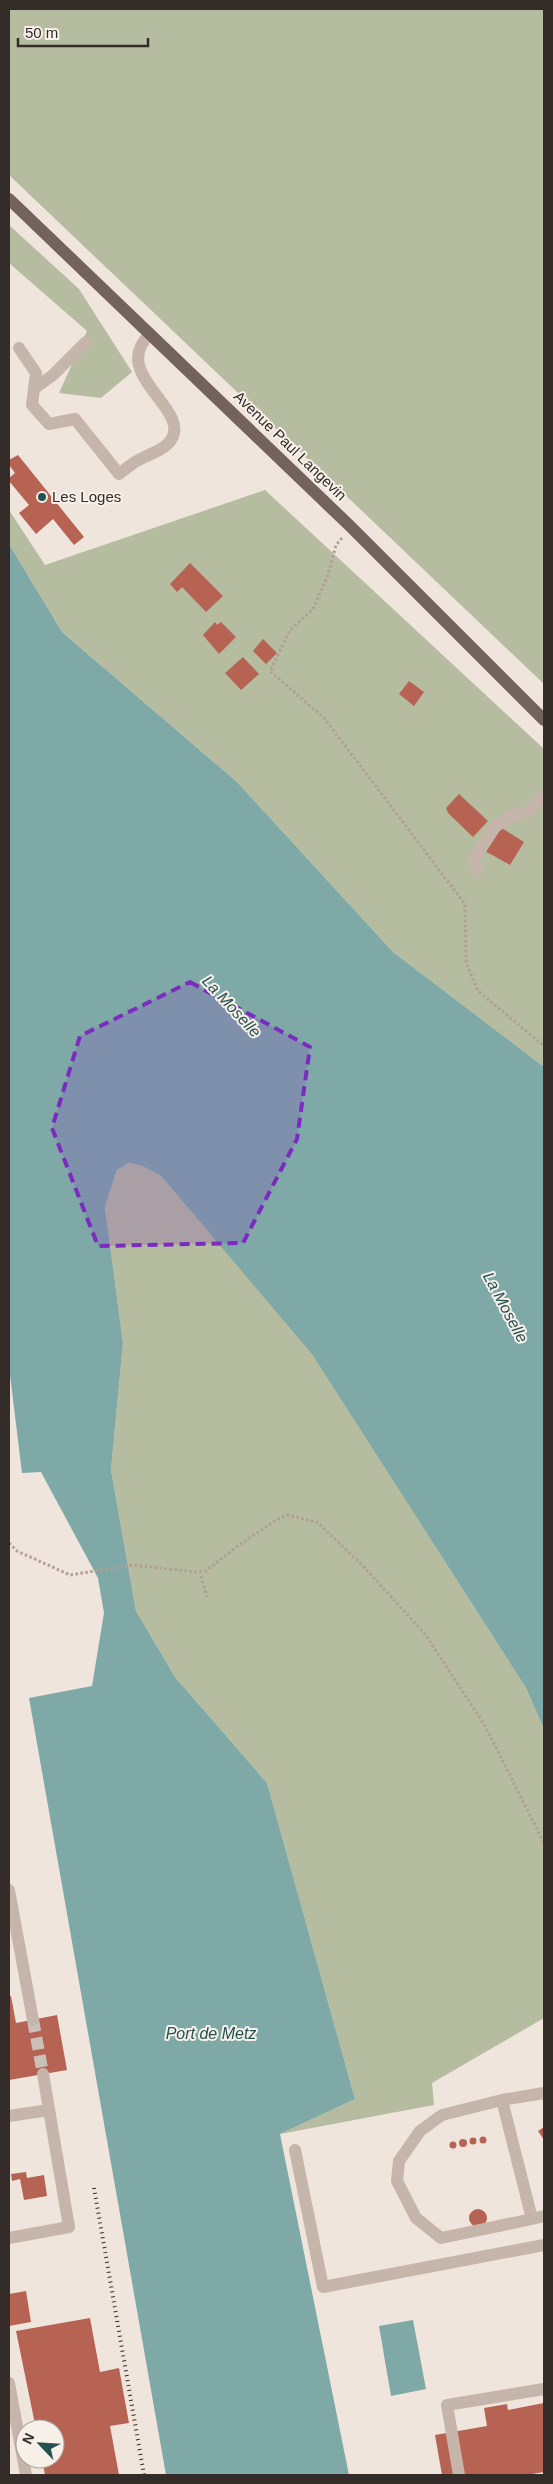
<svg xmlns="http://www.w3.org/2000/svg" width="553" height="2484" viewBox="0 0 553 2484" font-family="Arial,sans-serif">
	<rect width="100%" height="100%" fill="#efe5dd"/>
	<path fill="#b5bc9f" d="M9,9H544V684L9,175Z
		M9,225L79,289L132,372L101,398L59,393L87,331L9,263Z
		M265,490L544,749V1067L393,952L237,782L62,632L9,544V510L45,565Z
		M129,1163L142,1166L161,1176L312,1353L526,1688L544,1729V2018L432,2083L434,2105L280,2134L355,2099L267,1783L175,1677L136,1611L111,1470L123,1343L105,1207L117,1170Z"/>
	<path fill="#7fa9a7" d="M9,544L62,632L237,782L393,952L544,1067V1729L526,1688L312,1354L161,1176L142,1166L129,1163L117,1170L105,1207L123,1343L111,1470L136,1611L175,1677L267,1783L355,2099L280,2134L349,2475H166L29,1698L92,1686L104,1613L98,1578L41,1472L22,1473L9,1367Z
		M413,2320L426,2389L391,2396L379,2326Z"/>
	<path fill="#b76353" d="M18,455L84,537L74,545L53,519L36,534L19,513L29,505L9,481V478L15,473L9,465V460Z
		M190,563L223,596L206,612L182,587L177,592L170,584Z
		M215,622L217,625L221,622L236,637L219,654L203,635Z
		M263,639L277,653L266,664L253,651Z
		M243,657L259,674L241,690L225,673Z
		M409,681L424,692L414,706L399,694Z
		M459,794L488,821L473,837L448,813L446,808Z
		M500,827L524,842L510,865L485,851Z
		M9,1996H11L16,2023L57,2015L67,2070L9,2080Z
		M544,2127V2140L538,2131Z
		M479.5 2140a3.5 3.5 0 1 1 7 0a3.5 3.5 0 1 1-7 0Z
		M469.5 2141a3.5 3.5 0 1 1 7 0a3.5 3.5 0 1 1-7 0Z
		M459 2143a4 4 0 1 1 8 0a4 4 0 1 1-8 0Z
		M449.5 2145a3.5 3.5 0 1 1 7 0a3.5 3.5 0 1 1-7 0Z
		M26,2172L27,2178L44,2175L47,2196L24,2200L20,2179L12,2181L11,2174Z
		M469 2218a9 9 0 1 1 18 0a9 9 0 1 1-18 0Z
		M26,2291L31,2322L9,2326V2294Z
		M90,2318L100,2372L119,2368L129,2423L110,2426L119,2475H45L42,2459H55V2429H36L16,2331Z
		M544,2403V2472L527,2475H442L435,2435L487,2426L484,2408L507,2404L508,2410Z"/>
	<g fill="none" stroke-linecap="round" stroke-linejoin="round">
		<path stroke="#cac0b9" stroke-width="12" stroke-dasharray="12 6" stroke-linecap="butt" d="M33,2020L43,2074"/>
		<path stroke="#b19f95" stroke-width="3" stroke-dasharray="2.5 2.5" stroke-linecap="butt" d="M342,538L336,545L328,575L313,609L290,630L270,671L324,718L465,904L466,963L478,991L544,1046
			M9,1543L17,1551L70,1575L133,1565L196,1572L206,1571L239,1545L278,1519L288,1515L317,1522L364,1567L425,1634L484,1724L544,1843
			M201,1576L207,1597"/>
		<path stroke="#c6b5aa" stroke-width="12" d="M19,348L36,373L32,405L49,424L75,419L119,474C124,470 129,466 135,462C146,455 164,451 171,440C192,409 108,374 150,334
			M35,388L53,375L86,342
			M477,871L475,858L495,827L511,816L528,812L544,795
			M9,1890L33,2020
			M544,2093L502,2100L532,2219L544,2216
			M502,2100L442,2115L420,2131L399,2161L397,2181L416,2218L441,2238L532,2219
			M9,2116L49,2110
			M295,2150L323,2287L544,2245
			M9,2238L69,2227L43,2074
			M9,2383L26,2475
			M459,2475L447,2405L544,2389"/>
		<path stroke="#74625c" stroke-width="12" d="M9,199L351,527L544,720"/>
		<path stroke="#342c29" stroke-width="4" stroke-dasharray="1 4" stroke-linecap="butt" d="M94,2188L144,2475"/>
	</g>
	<path fill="#7b2cbf" fill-opacity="0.2" stroke="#7b2cbf" stroke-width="4" stroke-dasharray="10 6" stroke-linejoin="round" d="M190,982L310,1047L297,1139L243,1243L98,1246L52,1128L80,1036Z"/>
	<circle fill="#235150" stroke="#f7f0e9" stroke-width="2" cx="42" cy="497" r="5"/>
	<g text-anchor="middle" stroke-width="4" stroke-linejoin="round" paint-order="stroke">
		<g font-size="15" fill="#342c29" stroke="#f7f0e9">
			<text transform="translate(290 446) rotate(44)" y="5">Avenue Paul Langevin</text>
		</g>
		<g font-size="15" fill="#342c29" stroke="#f7f0e9" text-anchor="start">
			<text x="52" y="502">Les Loges</text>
		</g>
		<g font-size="16" font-style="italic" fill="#235150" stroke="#f7f0e9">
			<text transform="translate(232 1006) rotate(47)" y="6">La Moselle</text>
			<text transform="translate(506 1307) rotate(62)" y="6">La Moselle</text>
			<text x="211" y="2039">Port de Metz</text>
		</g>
	</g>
	<rect width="553" height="2484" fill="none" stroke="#342c29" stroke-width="20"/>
	<g transform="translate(40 2444) rotate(295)"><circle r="24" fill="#f7f0e9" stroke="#a9a29c"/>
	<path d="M0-4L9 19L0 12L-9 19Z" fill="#235150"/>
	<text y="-8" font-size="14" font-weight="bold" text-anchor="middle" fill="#342c29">N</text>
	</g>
	<path d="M18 38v8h130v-8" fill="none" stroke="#342c29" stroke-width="2.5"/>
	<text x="25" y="38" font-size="15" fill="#342c29" stroke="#f7f0e9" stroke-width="4" paint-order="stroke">50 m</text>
</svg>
